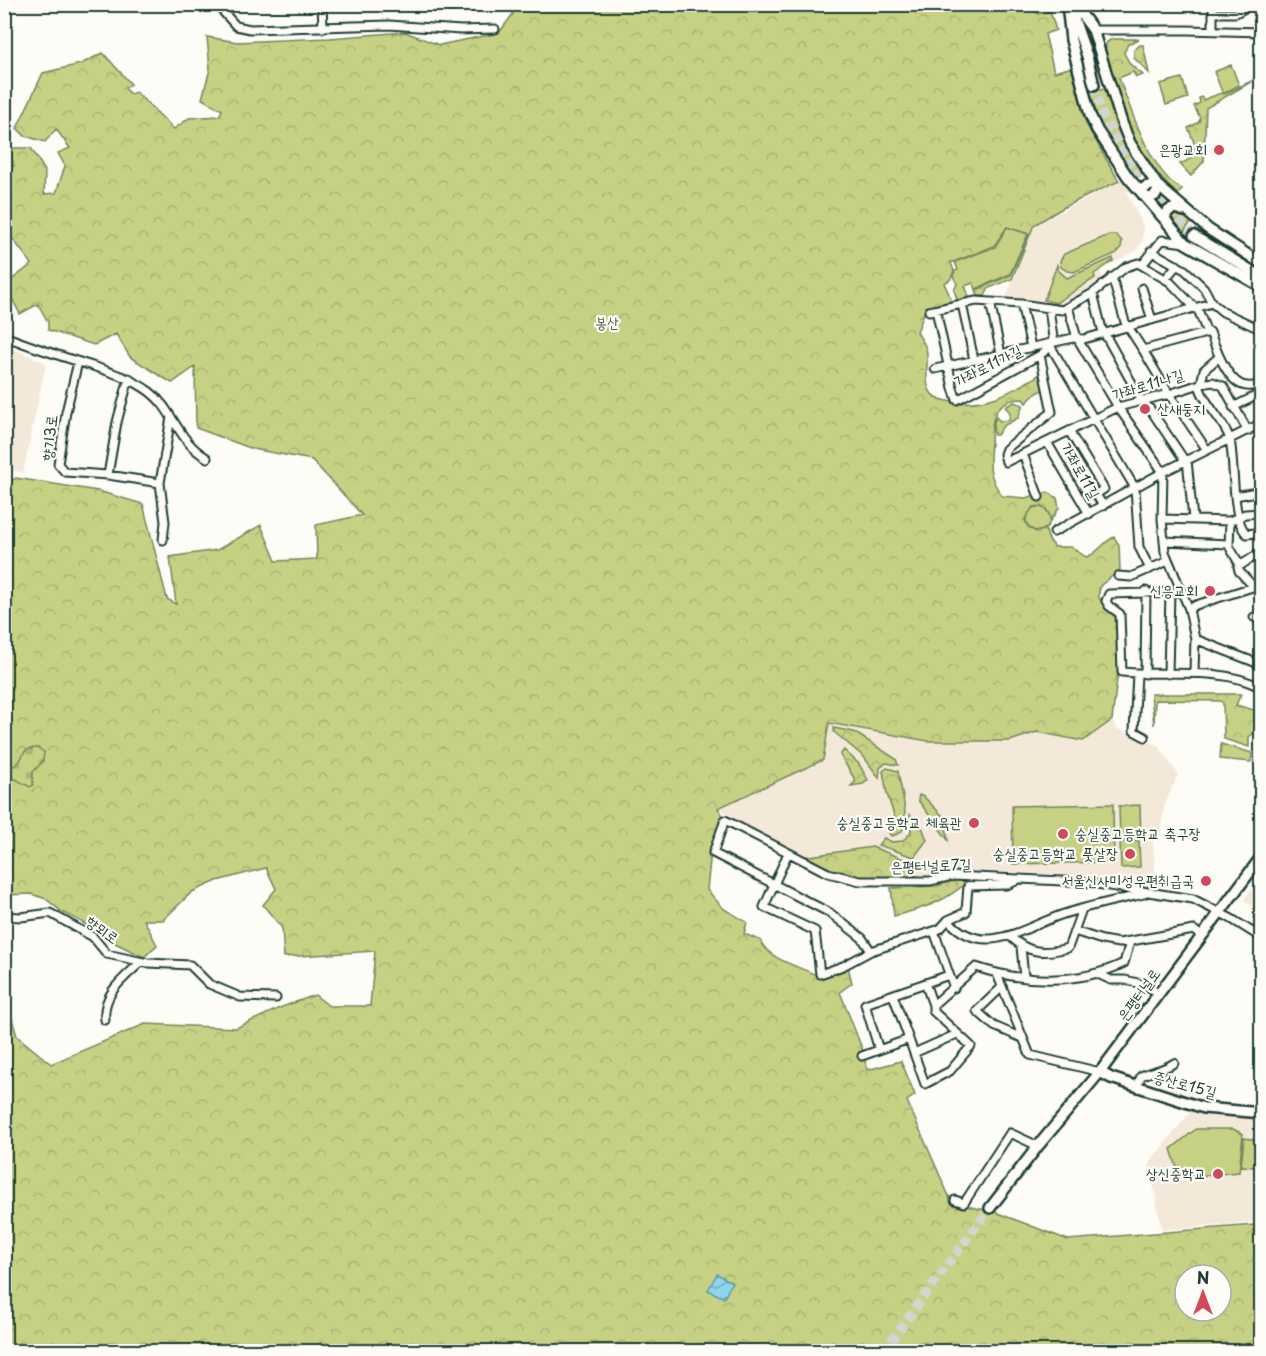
<svg xmlns="http://www.w3.org/2000/svg" width="1266" height="1356" viewBox="0 0 1266 1356" font-family="'Playpen Sans','Poor Story',sans-serif">
	<defs>
		<pattern id="forest-crowns" width="20" height="18" patternUnits="userSpaceOnUse" patternTransform="scale(1.5)"><rect width="20" height="18" fill="#c6d184"/><path d="M2 6a3 3 0 1 1 6 0M12 15a3 3 0 1 1 6 0" fill="none" stroke="#aab473"/></pattern>
		<pattern id="cemetery-stones" width="16" height="16" patternUnits="userSpaceOnUse" patternTransform="scale(1.5)"><rect width="16" height="16" fill="#c6d184"/><path d="M2 7V4a2 2 0 0 1 4 0v3zM10 15v-3a2 2 0 0 1 4 0v3z" fill="#aab473"/></pattern>
		<pattern id="water-waves" width="16" height="10" patternUnits="userSpaceOnUse" patternTransform="scale(1.5)"><rect width="16" height="10" fill="#8ed6ef"/><path d="M0 5q4-4 8 0t8 0" fill="none" stroke="#73afc2"/></pattern>
	</defs>
	<rect width="100%" height="100%" fill="#fdfcf7"/>
	<filter id="ink" filterUnits="userSpaceOnUse"><feTurbulence type="fractalNoise" baseFrequency=".0167" numOctaves="2"/><feDisplacementMap in="SourceGraphic" scale="12" xChannelSelector="R" yChannelSelector="G"/><feConvolveMatrix kernelMatrix="1 2 1 2 8 2 1 2 1" color-interpolation-filters="sRGB"/></filter>
	<g filter="url(#ink)">
		<path fill="#f4e9d8" d="M1126,178L1133,189L1127,193L1143,225V240L1137,250L1099,271L1103,278L1063,307L1036,304L1006,297L1035,225Z
			M5,345L46,363L23,473L5,468Z
			M1112,720L1117,729L1145,740L1148,744L1150,742L1159,746L1178,774L1164,807L1161,833L1152,834L1157,890L1083,878V876L959,870L923,878L862,876L793,854L718,808L823,760L829,723L928,741H1010L1037,732L1083,741Z
			M1261,876V913L1244,900Z
			M1192,1110L1261,1118V1217L1255,1222L1162,1230L1149,1163Z"/>
		<path fill="#c6d184" stroke="#72875c" stroke-width="1.5" d="M1231,65L1239,85L1223,94L1214,72Z
			M1182,78L1188,98L1166,105L1160,84Z
			M1107,87L1144,170L1140,176L1133,177L1097,124L1089,93Z
			M1177,211L1192,221L1181,236L1172,227L1169,215Z
			M1007,227L1028,234L1010,274L976,289L973,283L965,286L970,299L958,302L954,290L957,284L953,276L955,271L958,270L955,262L995,247Z
			M1109,235H1116L1122,241L1121,248L1117,253L1074,272L1067,271L1061,267L1060,261L1064,254Z
			M1113,258V261L1094,274L1095,278L1056,303L1044,300L1057,265L1058,270L1067,278Z
			M1026 519a12 12 0 1 1 24 0a12 12 0 1 1-24 0Z
			M1221,744L1252,753L1251,762L1220,759Z
			M919,795L924,797L945,818L948,840L918,800Z
			M1113,804L1114,862L1013,864L1012,806Z
			M1140,805L1141,839L1120,840L1119,806Z
			M1139,841L1140,867L1121,868L1120,842Z
			M1196,1129H1233L1243,1134L1239,1172L1188,1177L1184,1172L1178,1171L1171,1149Z
			M1244,1138L1258,1140L1255,1167L1241,1166Z"/>
		<path fill="url(#forest-crowns)" stroke="#72875c" stroke-width="1.5" fill-rule="evenodd" d="M512,4H1030L1038,14L1050,11L1056,30L1045,34L1054,72L1073,67L1086,124L1119,181L1066,206L1034,225L1012,279L989,288L985,296H978L976,290L1011,275L1029,234L1007,227L994,246L951,263L954,271L950,280L944,283L952,301L926,308L917,332C920,337 924,343 926,348C930,362 922,382 932,394C937,400 947,401 954,402C991,405 1010,392 1041,374L1044,389L1034,395L1026,403L1023,399C993,399 992,419 991,442C989,466 988,476 1002,496L1025,498L1048,492L1057,498L1059,508L1051,520C1048,509 1044,505 1033,507L1025,519C1026,527 1030,529 1037,532L1045,529L1049,540L1055,547H1071L1086,557C1097,555 1103,542 1114,537L1119,545L1120,570L1101,585L1098,596L1106,609L1117,617L1118,671L1112,720L1083,741L1037,732L1010,741H928L829,723L823,760L718,808L724,817L711,851L707,890L724,909L747,922L744,934L760,940C770,962 801,966 820,977L848,967L852,983L840,992L863,1051L867,1070L901,1061L915,1095L907,1101L952,1203L995,1212L1068,1240L1254,1225L1261,1232V1351H5V995L17,1036L51,1064L145,1024L236,1028L282,1007L315,995L329,1006H370L375,951L284,957L282,928L263,905L276,889L266,868L217,881L192,892L163,920H144L157,945L144,957L115,943L80,921L62,912L46,899L31,894L5,895V484L16,478L98,491L143,504L167,599L176,604L170,557L217,550L261,525L276,561L317,559L316,525L362,515L312,460L253,449L196,428L195,367L172,383L130,357L116,334L94,345L48,330V322L38,304L20,314L5,285L32,264L5,229L4,171L14,166L8,148H31L45,171L44,194L56,193L65,166L58,153L70,148L56,129L45,142L25,136L17,128L43,73L81,64L103,53L131,84L125,88L130,94L136,92L174,129L189,118L219,116L222,110L202,99L210,69L207,37L237,42L330,38L405,32L439,45L499,33L513,14ZM1185,1275H1221V1311H1185Z
			M1112,39H1139L1128,44L1124,53L1130,64L1143,75L1136,77L1133,72L1119,78C1130,107 1152,176 1182,189L1178,195C1136,158 1115,103 1105,49L1107,42Z
			M1140,45H1143L1149,73L1134,58V50Z
			M1260,71H1261V76L1206,108L1204,161L1191,176L1180,164C1202,156 1196,146 1188,128L1199,122L1200,118L1194,106L1200,103L1199,98L1202,97L1203,100L1221,93L1224,94L1258,78Z
			M1014,402L1023,405L1018,418L1003,426L997,435H994L993,425L996,417L1000,421L1009,420L1010,412L1005,407Z
			M1151,694H1241L1236,705L1261,712V731L1255,732L1249,737V747L1224,739L1223,703L1221,701L1155,700L1154,725Z
			M834,728L854,732L896,759L898,765L886,763L880,768L879,778L864,757L834,732Z
			M844,750L859,764L868,780L863,784L851,786L856,781L840,755Z
			M887,768L898,771C900,786 909,815 903,829C901,834 895,835 891,836L887,830L898,827L887,794L883,771Z
			M910,815L922,827L927,840L914,857L878,845L884,838L892,842L902,841L911,833Z
			M872,847L904,859L910,870L921,880L862,878L827,870L803,857Z
			M970,879C947,902 924,908 894,916L891,888L937,886L955,880Z"/>
		<path fill="url(#cemetery-stones)" stroke="#72875c" stroke-width="1.5" d="M38,748L44,752L43,761L33,772V785L30,787L6,774L7,769C9,768 16,765 17,764C27,754 19,749 38,748Z"/>
		<path fill="url(#water-waves)" stroke="#6299a4" stroke-width="1.5" d="M717,1274L732,1282L724,1298L708,1290Z"/>
		<g fill="none" stroke-linecap="round" stroke-linejoin="round">
			<path stroke="#d1d6d0" stroke-width="9" stroke-dasharray="9 4.5" stroke-linecap="butt" d="M1094,85L1103,116L1136,175L1194,236
				M883,1352L990,1208"/>
			<g stroke="#1f3d34" stroke-width="11">
				<path id="street" d="M216,4L236,26L250,29L389,25L461,30L495,29
					M322,4L323,28
					M1213,4V30
					M1213,13H1236L1252,4
					M1093,30H1187L1262,32
					M1151,251L1185,270L1204,288L1212,303L1223,312L1262,330
					M1143,264L1162,240L1185,243
					M1112,277L1125,322L1143,350L1169,394L1207,450
					M1166,278L1177,265
					M1142,288L1152,320
					M1093,293L1102,329L1142,401L1150,409L1183,458L1187,460L1193,519
					M990,302L1001,354
					M962,304L974,360
					M1021,304L1031,347
					M1068,307L1077,338L1118,407L1163,472
					M936,310L953,388L957,400L1040,355L1051,347L1053,338L1049,308
					M929,311L976,301L1021,304L1062,310L1093,293L1126,267L1138,263L1170,282L1199,312L1207,333
					M4,336C30,346 57,355 83,363C107,371 130,377 150,392C174,410 177,441 207,458
					M1051,347L1135,488L1139,547L1150,569
					M1143,350L1210,332C1215,347 1228,385 1247,386C1251,387 1257,385 1262,384
					M1040,355L1052,412L1006,449L1004,454L1006,462L1118,407L1169,394L1200,384L1213,382L1223,386L1248,431
					M1219,357L1204,370L1200,388C1206,407 1225,421 1230,440C1235,462 1231,521 1247,534L1262,532
					M78,362L66,412L58,464L65,472L108,475L160,483L171,417
					M935,369L1073,338L1084,339L1212,303
					M1233,407L1262,393
					M1069,431L1104,489L1096,494L1103,506
					M1047,442L1089,514
					M1023,454L1039,497
					M1163,472L1162,519L1165,552L1189,609L1195,639L1194,672
					M108,475L117,422L129,378
					M160,483L165,522L163,540
					M1235,496L1262,491
					M1162,519L1230,521L1245,514L1262,513
					M1230,521L1229,546L1240,565
					M1054,532L1163,472L1262,423
					M1164,541L1229,544
					M1118,576L1131,577L1168,561
					M1253,586L1239,571L1238,567L1255,556L1262,563
					M1183,592L1109,594L1106,601L1109,606L1120,614L1122,672C1167,677 1220,665 1262,688
					M1189,609L1196,605L1262,584
					M1254,617L1262,620
					M1195,639L1262,665
					M1137,674L1134,731L1145,737
					M1145,674L1146,591
					M1168,674L1170,592
					M788,853L764,907L815,931L820,974L843,966L871,951L940,929L948,920L966,912L968,886L1007,885L1016,881
					M4,916L21,917L50,913L93,937L107,954L148,963L190,965L209,984L240,997L276,998
					M948,920C985,961 1026,925 1067,913C1092,905 1118,900 1144,894
					M934,931L954,988
					M1074,931L1102,940L1119,943L1194,930L1200,935
					M1010,936C1028,954 1044,954 1068,948L1082,909
					M1021,947L1024,977
					M871,951L862,938L830,913L713,853L725,820L828,873L860,881H930L953,876L1084,882L1193,899L1230,918L1262,938
					M997,974L1030,1055L1100,1072
					M1098,974L1111,980H1125L1142,984L1159,993
					M1002,987L977,1011L994,1026L1022,1038
					M893,995L925,1084L950,1071L971,1046L933,1011V1005L925,983
					M933,1005L976,967C1023,983 1079,985 1124,963L1130,942
					M105,1020C102,993 124,978 141,962
					M879,1050L865,1004L949,975
					M914,1053L957,1034
					M862,1056L909,1039
					M1137,1087L1141,1076C1152,1071 1164,1070 1174,1063
					M955,1200L964,1203L1010,1133L1038,1146"/>
			</g>
			<g stroke="#1f3d34" stroke-width="14">
				<path id="secondary" d="M1067,4L1071,40L1090,115L1097,130L1128,177L1185,243L1262,287
					M1074,4L1093,30L1122,123L1130,143L1157,185L1208,229L1262,264
					M1072,13L1087,56L1094,85
					M1155,184L1158,188L1156,195L1150,198L1144,196L1143,192L1145,187Z
					M1168,223L1165,218L1168,211L1175,208L1184,211
					M1194,236L1262,277
					M1100,1072L1111,1078L1204,1108L1262,1113
					M990,1208L1038,1146L1100,1072L1262,856"/>
			</g>
			<use href="#street" stroke="#fdfcf7" stroke-width="7"/>
			<use href="#secondary" stroke="#fdfcf7" stroke-width="9"/>
		</g>
	</g>
	<g fill="#d1495b" stroke="#fdfcf7" stroke-width="2">
		<circle cx="1219" cy="150" r="6"/>
		<circle cx="1145" cy="409" r="6"/>
		<circle cx="1210" cy="591" r="6"/>
		<circle cx="974" cy="823" r="6"/>
		<circle cx="1063" cy="834" r="6"/>
		<circle cx="1130" cy="854" r="6"/>
		<circle cx="1206" cy="881" r="6"/>
		<circle cx="1218" cy="1174" r="6"/>
	</g>
	<g text-anchor="middle" stroke-width="4.5" stroke-linejoin="round" paint-order="stroke">
		<g font-size="15" fill="#1f3d34" stroke="#fdfcf7" text-anchor="end">
			<text x="1207" y="155">은광교회</text>
			<text x="1157" y="414" text-anchor="start">산새둥지</text>
			<text x="1198" y="596">신응교회</text>
			<text x="962" y="828">숭실중고등학교 체육관</text>
			<text x="1075" y="839" text-anchor="start">숭실중고등학교 축구장</text>
			<text x="1118" y="859">숭실중고등학교 풋살장</text>
			<text x="1194" y="886">서울신사미성우편취급국</text>
			<text x="1206" y="1179">상신중학교</text>
		</g>
		<g font-size="15" fill="#496248" stroke="#fdfcf7">
			<text x="607" y="328">봉산</text>
		</g>
		<g font-size="15" fill="#1f3d34" stroke="#fdfcf7">
			<text transform="translate(988 366) rotate(-27)" y="5">가좌로11가길</text>
			<text transform="translate(1148 385) rotate(-17)" y="5">가좌로11나길</text>
			<text transform="translate(50 438) rotate(-84)" y="5">향기3로</text>
			<text transform="translate(1080 471) rotate(60)" y="5">가좌로11길</text>
			<text transform="translate(931 866) rotate(-2)" y="5">은평터널로7길</text>
			<text transform="translate(102 930) rotate(36)" y="5">향뫼로</text>
			<text transform="translate(1139 995) rotate(-54)" y="5">은평터널로</text>
			<text transform="translate(1185 1085) rotate(15)" y="5">증산로15길</text>
		</g>
	</g>
	<rect width="1266" height="1356" fill="none" stroke="#fdfcf7" stroke-width="24"/>
	<rect x="12" y="12" width="1242" height="1332" fill="none" stroke="#1f3d34" stroke-width="2" filter="url(#ink)"/>
	<g transform="translate(1203 1293)"><circle r="28" fill="#fdfcf7" stroke="#a4b0a9" stroke-width="1.5"/>
	<path d="M0-4.5L10 22L0 15L-10 22Z" fill="#d1495b"/>
	<text y="-9" font-size="16" font-weight="bold" text-anchor="middle" fill="#1f3d34">N</text>
	</g>
</svg>
